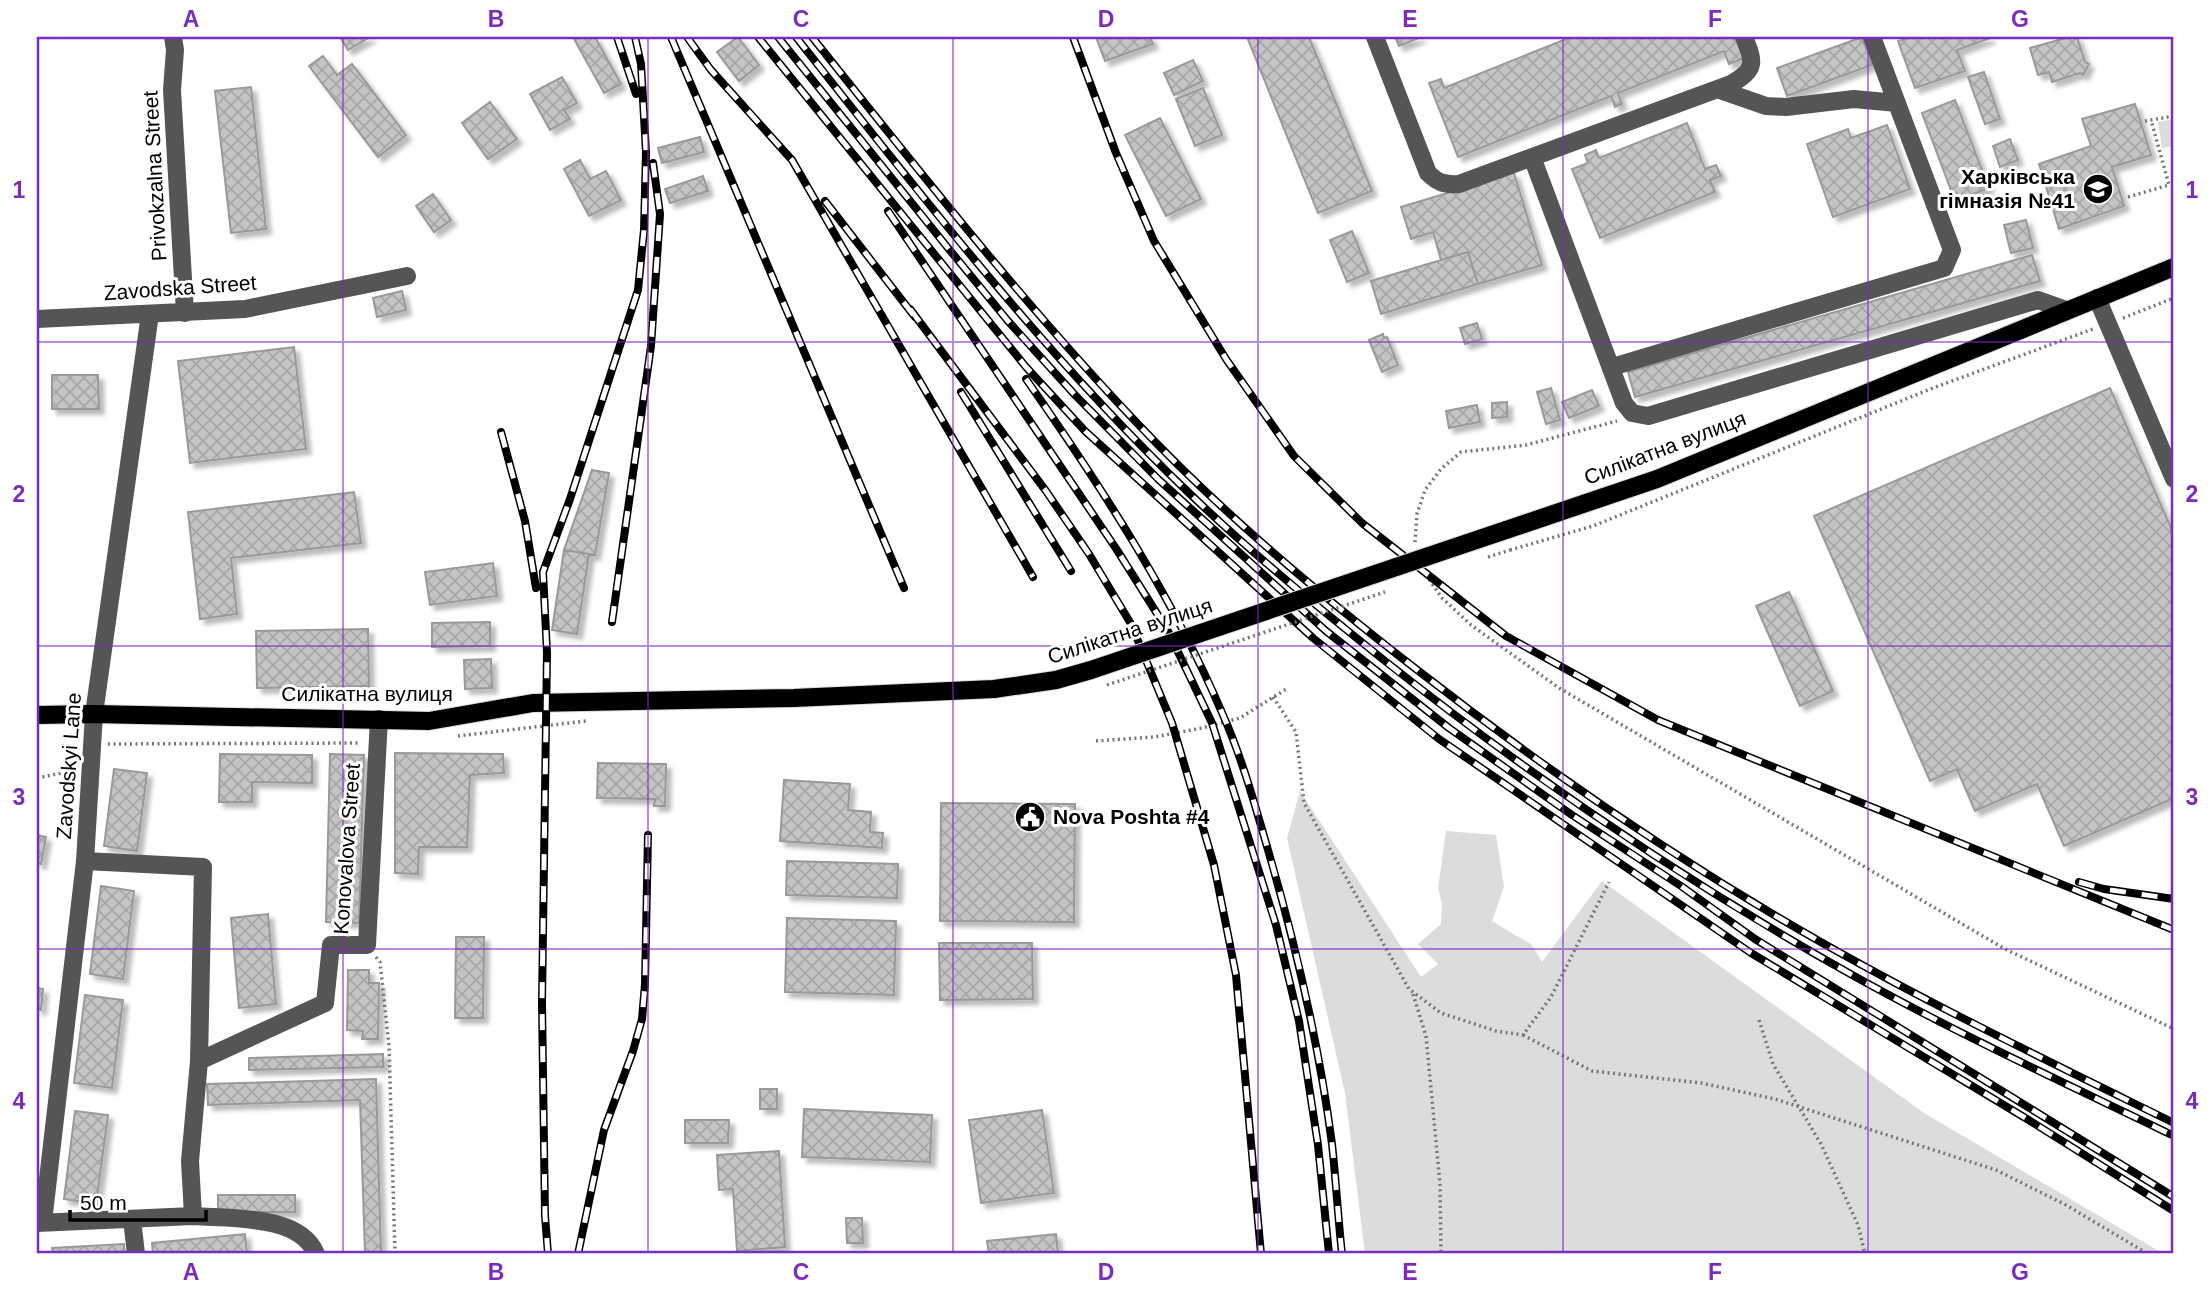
<svg xmlns="http://www.w3.org/2000/svg" width="2211" height="1291" viewBox="0 0 2211 1291" font-family="Arial,sans-serif">
	<defs>
		<pattern id="building-cross-hatch" width="8" height="8" patternUnits="userSpaceOnUse" patternTransform="scale(1.75)"><rect width="8" height="8" fill="#c4c4c4"/><path d="M0 0l8 8M0 8l8-8" fill="none" stroke="#a7a7a7"/></pattern>
		<filter id="shadow"><feDropShadow dx="5" dy="5" stdDeviation="2" flood-color="#0004"/></filter>
	</defs>
	<rect width="100%" height="100%" fill="#fff"/>
	<path fill="#dcdcdc" d="M2174,119V146L2162,148L2158,122Z
		M1300,791L1421,977L1438,964L1418,944L1441,924L1442,904L1438,888L1446,831L1496,835L1504,887L1492,921L1532,945L1542,962L1602,881L1924,1113L2164,1254H1365L1345,1093L1287,838Z"/>
	<path fill="url(#building-cross-hatch)" stroke="#999" stroke-width="2" filter="url(#shadow)" d="M340,37H370L348,50Z
		M573,37H595L621,84L604,93Z
		M738,37L759,65L739,81L717,52Z
		M1096,37H1150L1153,44L1105,61Z
		M1247,37H1309L1372,191L1318,213Z
		M1395,37H1421L1399,46Z
		M1571,37H1735L1744,58L1729,64L1724,51L1618,93L1622,104L1615,107L1611,96L1458,157L1429,83L1441,79L1444,88Z
		M1862,37L1872,65L1787,96L1777,68Z
		M1910,37H1989L1990,38L1957,50L1965,71L1915,88L1898,41Z
		M2069,37H2077L2085,62L2089,64L2083,75L2080,73L2052,82L2049,72L2038,75L2030,48Z
		M323,56L337,75L352,64L406,135L378,157L309,66Z
		M1193,60L1203,81L1174,95L1164,73Z
		M1984,72L2000,119L1985,124L1968,77Z
		M562,77L577,103L564,110L570,119L550,130L530,94Z
		M251,87L266,229L231,233L215,91Z
		M1203,88L1222,135L1195,146L1176,99Z
		M1955,100L1989,188L1955,201L1922,113Z
		M490,102L517,139L488,159L462,123Z
		M2135,104L2151,155L2112,167L2124,206L2059,229L2039,164L2091,146L2082,119Z
		M1160,118L1201,199L1166,216L1125,135Z
		M1687,123L1705,169L1716,165L1721,176L1710,180L1715,192L1600,238L1572,169L1588,163L1585,155L1596,150L1599,158Z
		M1887,125L1910,189L1833,217L1807,144L1848,129L1851,138Z
		M700,137L704,152L662,163L658,148Z
		M2010,139L2018,160L2000,167L1993,146Z
		M580,160L590,179L606,171L621,200L589,216L564,169Z
		M1514,173L1542,265L1478,284L1468,252L1441,260L1433,232L1411,239L1401,207Z
		M703,176L708,191L670,203L665,189Z
		M433,194L451,220L434,232L416,206Z
		M2026,220L2033,248L2011,253L2004,225Z
		M1352,231L1369,273L1347,282L1330,240Z
		M1468,252L1478,284L1381,314L1371,281Z
		M2032,255L2040,281L1635,397L1628,372Z
		M402,291L406,310L377,317L373,298Z
		M1477,323L1482,339L1465,344L1460,328Z
		M1383,334L1384,338L1387,337L1398,365L1382,372L1369,340Z
		M294,347L306,449L190,463L178,361Z
		M52,375H98L99,409H52Z
		M1551,388L1560,420L1546,424L1537,392Z
		M2110,388L2174,535V798L2064,846L2037,784L1975,811L1957,769L1930,781L1814,516Z
		M1592,390L1599,406L1569,418L1562,402Z
		M1507,402V417L1492,418V403Z
		M1477,405L1480,422L1449,428L1446,411Z
		M592,470L609,473L595,555L564,550Z
		M354,492L361,543L231,558L237,614L200,619L188,512Z
		M564,550L589,554L577,634L552,630Z
		M493,563L497,596L430,605L425,572Z
		M1789,592L1833,691L1800,706L1756,606Z
		M490,622V646L432,647V623Z
		M368,629L369,686L257,688L256,631Z
		M491,659L492,688L465,689L464,660Z
		M395,753L503,754L504,773L470,775L467,847H419L418,874L395,873Z
		M220,754L312,755V783L252,782V802H219Z
		M330,754L364,755L359,923L326,922Z
		M598,763L666,764L665,806H654L655,799L597,798Z
		M114,769L147,773L137,851L104,846Z
		M784,780L850,784L848,810L871,812L870,832L883,833L882,848L780,841Z
		M941,803L1075,804L1074,922L940,921Z
		M37,835L46,837L41,864L37,863Z
		M787,861L898,864L897,898L786,895Z
		M101,886L134,891L123,979L90,974Z
		M268,914L276,1004L239,1008L231,918Z
		M787,918L896,921L894,995L785,992Z
		M456,937H484L483,1018H455Z
		M939,943H1032L1033,999L940,1000Z
		M348,970H369V983H379L378,1039H362L363,1031L347,1030Z
		M37,988L43,989L41,1010L37,1009Z
		M85,995L123,1000L112,1088L74,1083Z
		M383,1054V1067L249,1070V1058Z
		M376,1079L381,1254H365L360,1100L208,1105L207,1084Z
		M760,1089H777V1109H760Z
		M804,1109L932,1115L930,1162L802,1157Z
		M1042,1110L1054,1193L981,1203L969,1120Z
		M75,1111L108,1115L96,1204L64,1199Z
		M685,1120H729L728,1143H685Z
		M779,1151L785,1247L737,1251L733,1189L719,1190L717,1155Z
		M218,1195H295V1212H218Z
		M846,1218H862L863,1243H847Z
		M245,1234L247,1254H153L152,1243Z
		M1056,1234L1058,1254H989L987,1241Z
		M124,1244V1254H53L52,1248Z"/>
	<g fill="none" stroke-linecap="round" stroke-linejoin="round">
		<g stroke="#dbdbdb" stroke-width="20">
			<path id="major" d="M1506,530L1657,479L2174,267
				M37,715L94,714L429,721L533,703L794,698L994,689L1056,680L1091,670"/>
		</g>
		<path stroke="#777" stroke-width="3.5" stroke-dasharray="2 3.5" stroke-linecap="butt" d="M2145,121L2174,116
			M2128,197L2169,185L2151,120
			M2123,318L2174,298
			M1415,542L1417,514L1425,490L1441,469L1461,452L1526,445L1617,421
			M1510,550L1593,526L1933,388L2093,329
			M1426,575L1442,598L1471,625L1559,688L2005,949L2174,1029
			M1273,697L1296,732L1304,803L1409,989L1441,1013L1496,1031L1523,1035L1551,997L1609,882
			M458,736L586,721
			M1096,741L1154,737L1202,728L1240,718L1288,688
			M108,744L360,743
			M37,778L72,771
			M376,957L380,962L389,1046L395,1254
			M1413,994L1426,1036L1440,1184L1441,1254
			M1759,1020L1773,1064L1821,1144L1858,1225L1865,1254
			M1523,1035L1592,1071L1701,1083L1775,1099L1996,1170L2066,1205L2148,1254"/>
		<path stroke="#555" stroke-width="18" d="M173,37L175,50L172,90L185,313
			M1375,37L1428,173C1438,183 1445,185 1459,184L1731,84C1757,69 1754,62 1744,37
			M1717,89L1766,106L1786,107L1854,99L1897,103
			M1532,157L1624,403L1632,413L1648,416L2038,300L2066,310
			M2097,298L2174,479
			M37,319L245,309L407,276
			M1612,367L1944,268L1952,250L1872,37
			M199,1061L325,1003L331,945H367L379,719
			M193,1216C229,1219 300,1214 316,1254
			M132,1219L136,1254
			M43,1222L85,861L94,714L150,314
			M37,1223L193,1216L190,1161L199,1061L203,867L85,861"/>
		<use href="#major" stroke="#000" stroke-width="18"/>
		<g stroke="#000" stroke-width="8">
			<path id="rail" d="M617,37L636,94
				M671,37L904,588
				M687,37L711,70L792,160L1033,577
				M758,37L1026,367L1085,431L1313,638L1439,739L1751,953L2027,1119L2174,1211
				M778,37L948,248L1008,321L1075,395L1158,479L1326,631L1449,728L1572,815L1681,886L1755,939L2174,1197
				M796,37C920,194 1043,353 1188,492C1250,552 1318,607 1385,661C1533,778 1689,884 1854,976C1958,1034 2067,1084 2174,1136
				M812,37C917,168 1021,301 1137,423C1222,513 1318,593 1416,669C1533,760 1654,844 1781,919C1908,994 2042,1058 2174,1123
				M1073,37L1116,153L1154,241L1226,359L1294,456L1362,523L1506,636L1658,720L2174,930
				M825,201L915,317
				M888,211L1117,550L1168,631L1212,723L1276,925L1299,1021L1318,1145L1329,1254
				M910,309L1046,491L1089,554L1131,624L1172,723L1214,865L1236,975L1261,1254
				M1026,379C1100,485 1172,595 1223,715C1242,758 1255,805 1268,850C1296,946 1319,1044 1332,1144C1336,1180 1338,1218 1342,1254
				M961,392L1071,571
				M501,432L525,521L536,588
				M612,622L651,346L660,214L653,163
				M2079,882L2104,889L2174,899
				M548,1254L545,1216L542,1002L547,653L543,572L570,499L638,290L644,230L646,152L641,64L635,37
				M578,1254L604,1130L633,1051L642,1019L645,984L648,835"/>
		</g>
		<use href="#rail" stroke="#fff" stroke-width="5" stroke-dasharray="16" stroke-linecap="butt"/>
		<g stroke="#dbdbdb" stroke-width="20" stroke-linecap="butt">
			<path id="major-bridge" d="M1091,670L1506,530"/>
		</g>
		<path stroke="#777" stroke-width="3.5" stroke-dasharray="2 3.5" stroke-linecap="butt" d="M1488,557L1510,550
			M1107,685L1385,592"/>
		<use href="#major-bridge" stroke="#000" stroke-width="18"/>
	</g>
	<path fill="none" stroke="#7b2cbf" stroke-width="2" stroke-opacity="0.55" d="M343,37V1254M648,37V1254M953,37V1254M1258,37V1254M1563,37V1254M1868,37V1254M37,342H2174M37,646H2174M37,949H2174"/>
	<defs>
		<g id="school-disc" transform="scale(1.575)"><circle r="9.5" fill="#000" stroke="#fff"/><path d="M0-5L7-2L0 1L-7-2ZM-4 1L0 2.5L4 1V4Q0 6-4 4Z" fill="#fff"/></g>
		<g id="civic-disc" transform="scale(1.575)"><circle r="9.5" fill="#000" stroke="#fff"/><path d="M-.6-6.5H3V-4.5H.6V-3L4-1V1h2V6H-6V1h2V-1L-.6-3ZM-1.2 2.5V6h2.4V2.5Z" fill="#fff"/></g>
	</defs>
	<g fill-rule="evenodd">
		<use href="#school-disc" x="2098" y="189"/>
		<use href="#civic-disc" x="1030" y="817"/>
	</g>
	<g text-anchor="middle" stroke-width="6" stroke-linejoin="round" paint-order="stroke">
		<g font-size="21" fill="#000" stroke="#fff">
			<text transform="translate(155 176) rotate(-93)" y="7">Privokzalna Street</text>
			<text transform="translate(180 288) rotate(-4)" y="7">Zavodska Street</text>
			<text transform="translate(1665 448) rotate(-21)" y="7">Силікатна вулиця</text>
			<text transform="translate(1130 631) rotate(-18)" y="7">Силікатна вулиця</text>
			<text x="367" y="701">Силікатна вулиця</text>
			<text transform="translate(69 766) rotate(-86)" y="7">Zavodskyi Lane</text>
			<text transform="translate(347 849) rotate(-86)" y="7">Konovalova Street</text>
		</g>
		<g font-size="21" font-weight="bold" fill="#000" stroke="#fff" text-anchor="end">
			<text x="2075" y="184">Харківська<tspan x="2075" dy="24">гімназія №41</tspan></text>
			<text x="1053" y="824" text-anchor="start">Nova Poshta #4</text>
		</g>
	</g>
	<rect width="2211" height="1291" fill="none" stroke="#ffffff" stroke-width="77"/>
	<path d="M70 1210v10h136v-10" fill="none" stroke="#000000" stroke-width="3.5"/>
	<text x="80" y="1210" font-size="21" fill="#000000" stroke="#ffffff" stroke-width="5" paint-order="stroke">50 m</text>
	<rect x="38" y="38" width="2134" height="1214" fill="none" stroke="#7b2cbf" stroke-width="2.5"/>
	<g font-size="23" text-anchor="middle" font-weight="bold" fill="#7b2cbf">
		<text x="191" y="27">A</text>
		<text x="496" y="27">B</text>
		<text x="801" y="27">C</text>
		<text x="1106" y="27">D</text>
		<text x="1410" y="27">E</text>
		<text x="1715" y="27">F</text>
		<text x="2020" y="27">G</text>
		<text x="19" y="198">1</text>
		<text x="2192" y="198">1</text>
		<text x="19" y="502">2</text>
		<text x="2192" y="502">2</text>
		<text x="19" y="805">3</text>
		<text x="2192" y="805">3</text>
		<text x="19" y="1109">4</text>
		<text x="2192" y="1109">4</text>
		<text x="191" y="1280">A</text>
		<text x="496" y="1280">B</text>
		<text x="801" y="1280">C</text>
		<text x="1106" y="1280">D</text>
		<text x="1410" y="1280">E</text>
		<text x="1715" y="1280">F</text>
		<text x="2020" y="1280">G</text>
	</g>
</svg>
